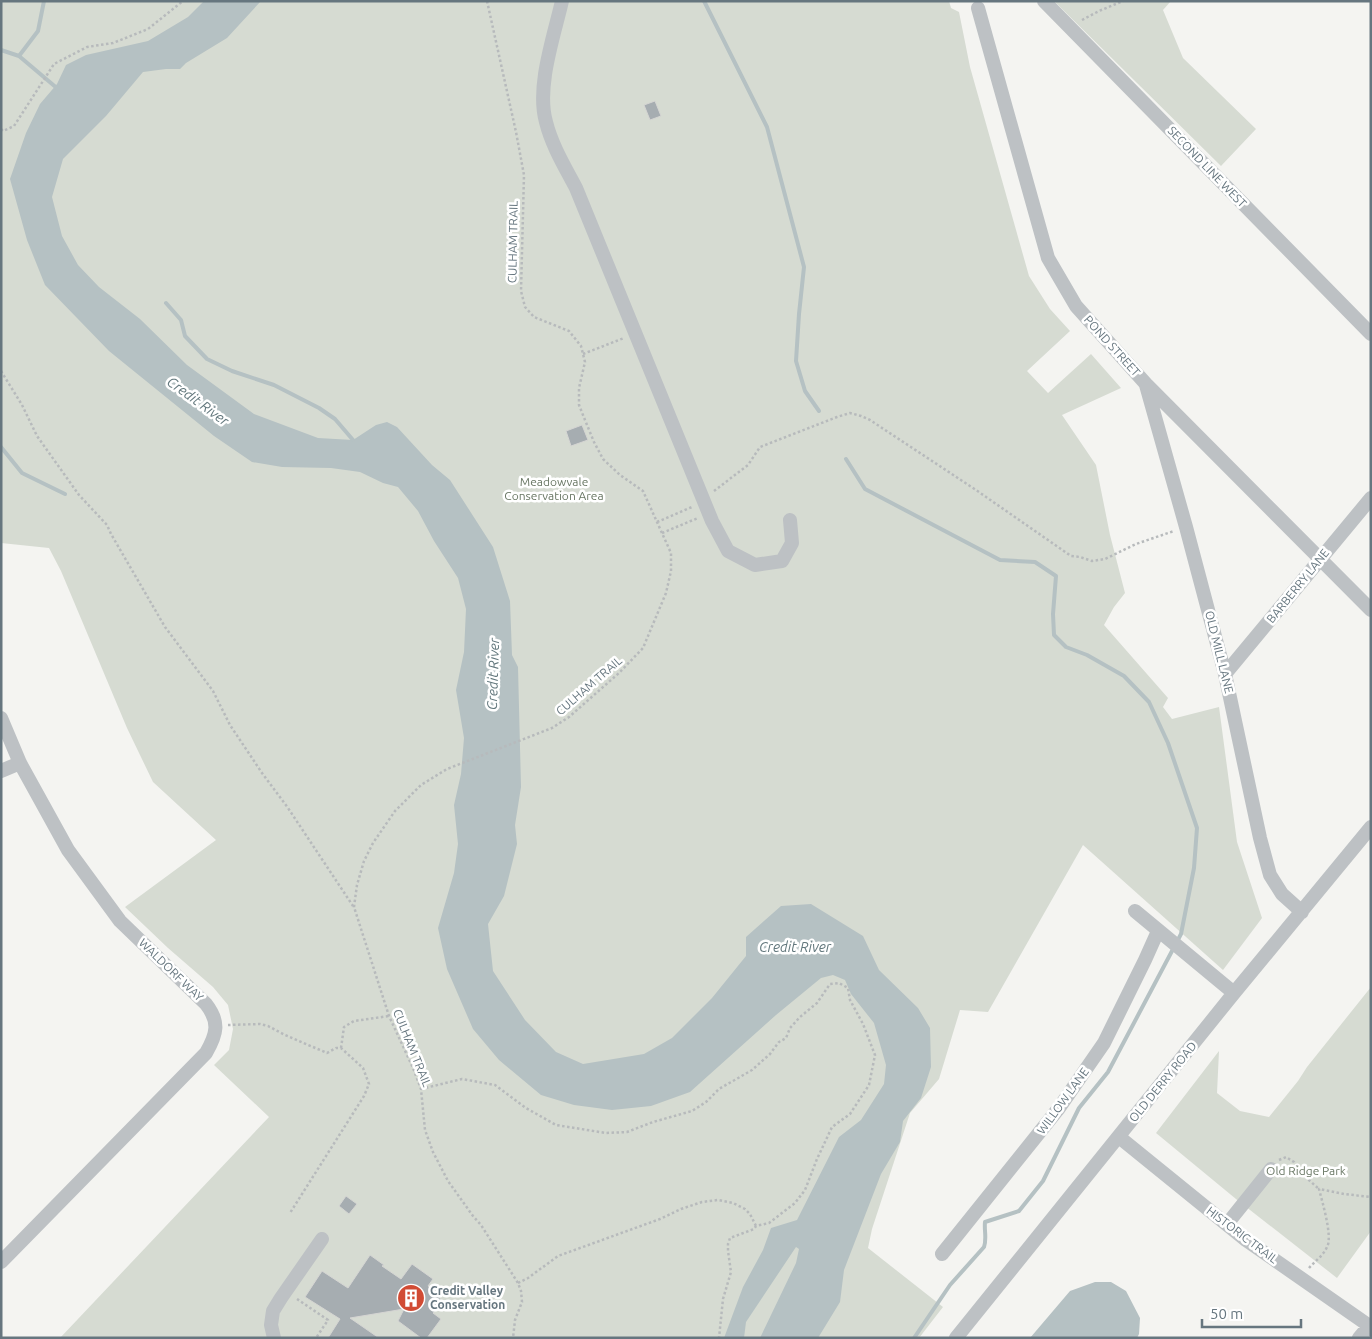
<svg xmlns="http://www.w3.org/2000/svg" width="1372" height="1339" viewBox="0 0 1372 1339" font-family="Ubuntu,sans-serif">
	<rect width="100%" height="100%" fill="#f4f4f1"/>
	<path fill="#d6dbd2" d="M1,1H949L951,8L959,12L970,67L1029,276L1050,309L1070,331L1027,371L1048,393L1091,354L1121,388L1062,415L1096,465L1110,535L1125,593L1114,607L1104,625L1168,698L1163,707L1172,719L1219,707L1237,842L1262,918L1223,970L1083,845L988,1012L960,1010L939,1079L910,1113L872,1229L868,1248L943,1307L919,1338H60L269,1117L214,1065L229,1050L233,1029L228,1005L213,987L168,948L125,907L216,840L153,782L127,728L61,571L49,548L1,543Z
		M1054,1H1171L1163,10L1183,58L1256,129L1221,166Z
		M1371,987V1231L1337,1278L1236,1199L1156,1133L1219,1051L1217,1093L1240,1111L1269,1117L1298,1081L1307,1067Z"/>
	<path fill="#b5c1c3" d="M204,1H261L227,38L186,63L180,69H166L143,72L106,116L63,159L52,197L62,236L78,265L99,287L140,319L187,365L254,414L318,438L353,440L376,425L387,422L397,427L432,465L450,480L493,547L510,601L512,655L518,667L521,787L515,825L517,844L504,896L488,924L493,971L525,1020L556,1052L583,1064L644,1054L672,1038L712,998L746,956V937L781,906L811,904L863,936L879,970L918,1008L930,1028L931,1067L921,1098L903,1121L900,1142L881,1174L844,1270L840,1302L818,1338H760L796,1263L799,1249L796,1247L746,1322L744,1338H724L743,1287L763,1250L771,1228L797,1220L839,1137L861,1120L884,1084L886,1065L874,1023L851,994L845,980L833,975L821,978L776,1015L690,1092L651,1106L612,1110L574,1105L541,1095L499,1060L473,1029L447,969L438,928L454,873L458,844L454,805L461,774L464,738L456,690L464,652L466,609L458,578L434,541L418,511L398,487L383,483L360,472L331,468L282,467L252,462L214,436L109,351L45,285L27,240L10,179L26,133L40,104L57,84L66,65L86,55L148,41L188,17Z
		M1095,1282H1111L1126,1291L1140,1318L1139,1334L1137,1338H1030L1070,1291Z"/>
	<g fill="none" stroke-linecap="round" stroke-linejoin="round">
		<path stroke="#b5c1c3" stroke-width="4" d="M704,1L767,127L804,267L799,314L796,361L805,391L819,411
			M1,50L19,56L58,89
			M19,56L38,31L44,1
			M166,303L181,320L185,336L207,359L232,371L274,385L319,408L335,419L353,440
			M1,447L22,473L65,494
			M846,459L865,489L1000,560L1035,562L1056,576L1053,614L1054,635L1066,647L1087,655L1124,676L1149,702L1168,743L1197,828L1194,868L1181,934L1108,1072L1079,1108L1043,1181L1019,1211L985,1222C984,1230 987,1239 984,1247L950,1285L914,1338"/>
	</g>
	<path fill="#a6adb1" stroke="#d5d5d3" d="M655,101L661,116L650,120L644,105Z
		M582,425L588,440L571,446L566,431Z
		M346,1196L357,1204L349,1214L339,1206Z
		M370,1255L384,1265L382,1266L401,1279L412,1264L433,1279L428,1286L439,1293L441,1304L433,1313L441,1319L427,1338H421L398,1321L404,1309L350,1318L379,1338H328L340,1319L305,1297L322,1271L348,1288Z"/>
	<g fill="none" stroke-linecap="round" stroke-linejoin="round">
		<path stroke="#b7babc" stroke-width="2.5" stroke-dasharray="2.5 2.5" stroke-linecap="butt" d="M487,1L516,132L524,175L521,291L525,307L534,317L569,331L581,346L585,362L579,388V405L585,420L594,442L603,459L620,475L643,491L671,553V571L666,593L643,648L619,673L569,717L552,728L447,769L421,785L395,811L373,843L364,861L357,885L354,907L389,1016L413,1068L421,1089L425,1130L433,1152L448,1181L473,1216L481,1225L518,1283L521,1291L522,1302L515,1320L513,1338
			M1082,20L1099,11L1123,1
			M1,129L3,131L14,126L54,64L87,47L113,43L148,29L183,1
			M583,354L624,338
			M1,371L22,405L37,436L79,495L107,525L111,534L165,627L213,691L230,725L262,773L288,808L353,906
			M714,491L748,465L760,447L837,417L850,413L861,416L870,420L976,490L1071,556L1080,557L1092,561L1105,559L1136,544L1174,531
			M657,522L692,507
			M662,533L698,518
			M228,1025L260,1024L268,1026L285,1035L327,1053L336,1048H341L363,1068L369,1084L364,1096L290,1213
			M341,1048L344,1027L354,1021L389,1016
			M421,1089L462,1079L495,1085L526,1108L556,1125L606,1133L627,1132L653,1122L692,1111L706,1102L719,1089L752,1070L770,1054L779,1042L786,1038L790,1028L800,1017L817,1003L830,984L839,983L848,988L850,1000L863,1024L875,1055L869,1085L850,1114L832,1127L817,1159L805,1190L795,1203L769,1223L756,1226L754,1229L730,1238L728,1244V1251L731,1272L723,1299L719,1338
			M1279,1160L1286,1157L1294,1162L1301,1173L1319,1189
			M1309,1268C1315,1261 1323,1256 1327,1247C1333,1237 1322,1201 1319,1189L1344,1194L1371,1197
			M518,1283L528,1278L558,1256L660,1219L681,1209L702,1202L718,1200L733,1203L745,1209L750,1214L756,1226
			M297,1299L328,1320L316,1338"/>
		<path stroke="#bdc1c4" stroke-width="14" d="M562,1C554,36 536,87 546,122C552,146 565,167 576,188L712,521L728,551L755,565L782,561L792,543L790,520
			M1044,1L1371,334
			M978,8L1048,258L1076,306L1146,384L1371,610
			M1146,385L1186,527L1225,674L1260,838L1270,875L1282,894L1302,912
			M1225,674L1371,498
			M1,718L20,763L68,850L120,921L206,1004C220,1022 217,1034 206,1053L1,1262
			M1,771L20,763
			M1135,911L1234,993
			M1119,1137L1246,1240L1371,1327
			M1227,1224L1271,1169
			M942,1254L1059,1108L1104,1043L1145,960L1158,931
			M274,1338L271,1325L273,1311L281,1298L322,1239
			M956,1338L1234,993L1371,827
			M1359,1338L1369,1326"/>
	</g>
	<defs>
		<g id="building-disc" transform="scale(1.4375)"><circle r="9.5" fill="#d14b34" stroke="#fff"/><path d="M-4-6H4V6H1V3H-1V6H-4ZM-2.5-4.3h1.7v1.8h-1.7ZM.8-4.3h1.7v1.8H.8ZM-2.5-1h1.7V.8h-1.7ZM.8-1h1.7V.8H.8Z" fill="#fff"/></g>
	</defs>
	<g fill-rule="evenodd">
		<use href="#building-disc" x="411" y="1298"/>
	</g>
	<g text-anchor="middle" stroke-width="5" stroke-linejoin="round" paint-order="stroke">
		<g font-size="12" fill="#66767f" stroke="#fff">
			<text transform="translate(1207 167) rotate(46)" y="4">SECOND LINE WEST</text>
			<text transform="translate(513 242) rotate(-89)" y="4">CULHAM TRAIL</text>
			<text transform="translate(1112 346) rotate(48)" y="4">POND STREET</text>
			<text transform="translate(1298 586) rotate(-51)" y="4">BARBERRY LANE</text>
			<text transform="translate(1219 652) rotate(76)" y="4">OLD MILL LANE</text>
			<text transform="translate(589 686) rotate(-41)" y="4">CULHAM TRAIL</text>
			<text transform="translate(171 970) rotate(44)" y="4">WALDORF WAY</text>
			<text transform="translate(412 1048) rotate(68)" y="4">CULHAM TRAIL</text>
			<text transform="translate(1163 1082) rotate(-51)" y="4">OLD DERRY ROAD</text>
			<text transform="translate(1063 1101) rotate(-54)" y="4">WILLOW LANE</text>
			<text transform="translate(1242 1235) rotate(37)" y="4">HISTORIC TRAIL</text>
		</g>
		<g font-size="12" fill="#697764" stroke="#fff">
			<text x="554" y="486">Meadowvale<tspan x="554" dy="14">Conservation Area</tspan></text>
			<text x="1306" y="1175">Old Ridge Park</text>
		</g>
		<g font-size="12" font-weight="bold" fill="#66767f" stroke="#fff" text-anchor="start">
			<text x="430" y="1295">Credit Valley<tspan x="430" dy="14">Conservation</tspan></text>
		</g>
		<g font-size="14" font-style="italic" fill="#62777c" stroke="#fff">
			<text transform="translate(198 401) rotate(36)" y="5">Credit River</text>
			<text transform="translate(493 674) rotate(-88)" y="5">Credit River</text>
			<text x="795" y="952">Credit River</text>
		</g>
	</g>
	<rect width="1372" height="1339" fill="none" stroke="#66767f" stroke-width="5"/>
	<path d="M1202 1319v8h99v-8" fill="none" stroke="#66767f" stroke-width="2.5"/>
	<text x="1210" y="1319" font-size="15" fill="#66767f" stroke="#ffffff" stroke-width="4" paint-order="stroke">50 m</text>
</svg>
